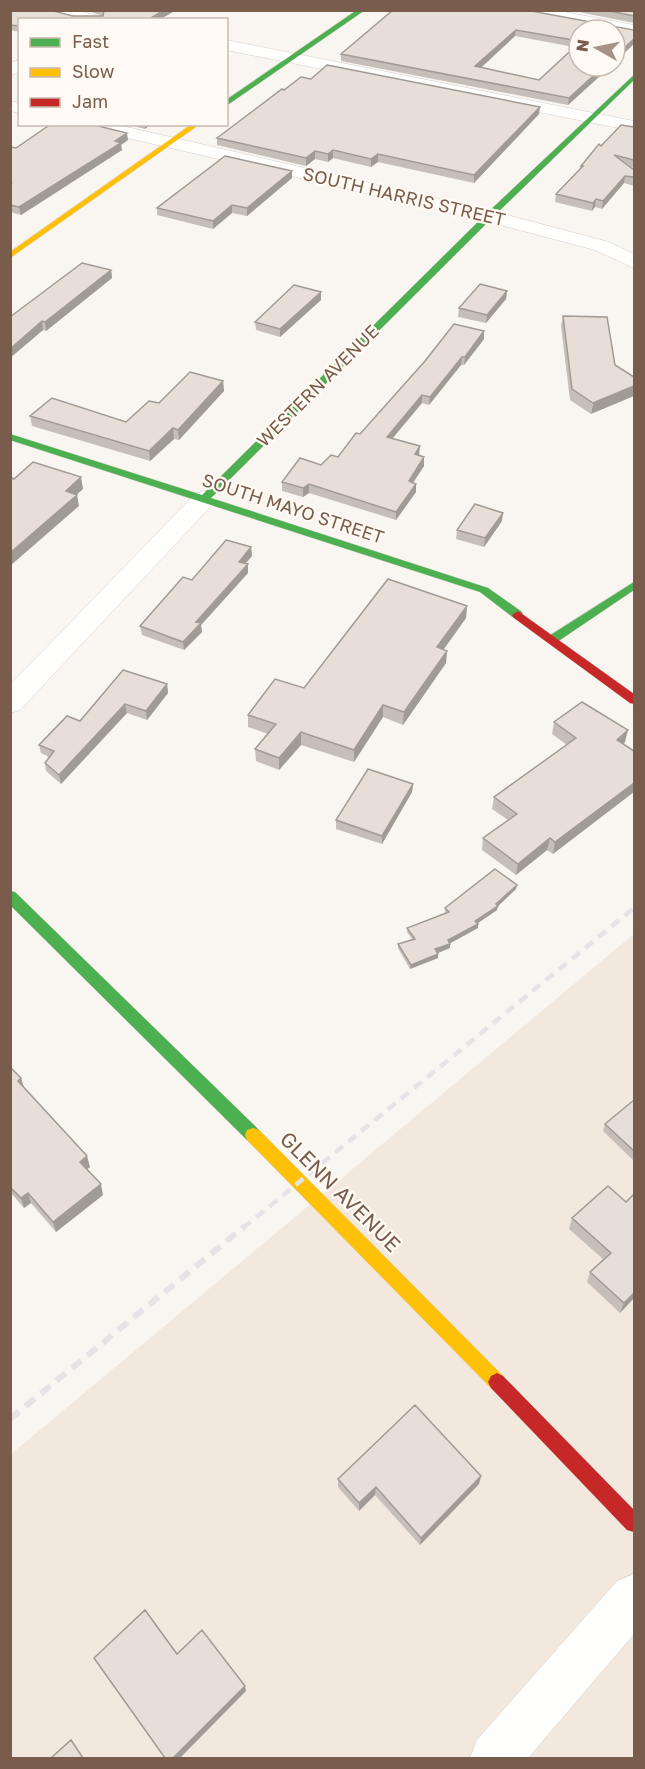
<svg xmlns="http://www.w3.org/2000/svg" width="645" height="1769" viewBox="0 0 645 1769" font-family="'Golos Text',sans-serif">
	<rect width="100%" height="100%" fill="#f9f5f0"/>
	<path fill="#f2e8de" d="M634,934V1758H11V1454Z"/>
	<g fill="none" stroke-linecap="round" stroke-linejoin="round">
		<g stroke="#d7d1cb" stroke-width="1">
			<path id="street" d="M45,10H75L103,17L104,20H74L47,13Z
				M519,10H554L634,25V35L526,15Z
				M226,40L634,121V131L226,50Z
				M20,60V72L10,75V63Z
				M10,101L20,103V113L10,111Z
				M81,124H114L496,212L609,242L634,254V268L595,250L485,221L89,129Z
				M204,491L213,494L217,499L213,504L20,710L10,713V685L195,494Z
				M634,1574V1634L528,1758H470L477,1740L617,1581Z"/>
		</g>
		<g stroke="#d9d2cb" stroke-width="1">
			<path id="fast" d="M357,10H365L226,106V100Z
				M634,75V80L492,218L211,498L488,588L522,612V618H514L480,592L10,440V434L202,495L486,214Z
				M634,582V590L557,642H549V636Z
				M10,891L15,892L259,1130L261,1135L259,1140L253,1142L247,1140L10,905Z"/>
		</g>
		<g stroke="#d9d2cb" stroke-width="1">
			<path id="slow" d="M192,124H200L10,258V252Z
				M253,1128L259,1130L503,1376L506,1382L503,1388L497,1391L491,1388L247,1140L245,1135L247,1130Z"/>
		</g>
		<g stroke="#d9d2cb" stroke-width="1">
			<path id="jam" d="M518,611L634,694V704L630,703L514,618L512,615Z
				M497,1373L503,1376L634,1510V1532L627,1530L491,1388L488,1382L491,1376Z"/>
		</g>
		<use href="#street" fill="#fefefd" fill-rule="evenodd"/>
		<use href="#fast" fill="#4caf50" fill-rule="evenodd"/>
		<use href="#slow" fill="#ffc107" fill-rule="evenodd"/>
		<use href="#jam" fill="#c62828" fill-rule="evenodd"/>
		<path stroke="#e6e3e7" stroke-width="4.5" stroke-dasharray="10 7" stroke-linecap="butt" d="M243,1228L634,908"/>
		<path stroke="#e6e3e7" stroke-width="6" stroke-dasharray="12 8" stroke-linecap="butt" d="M10,1419L245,1226"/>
	</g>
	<path fill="#c6bfb9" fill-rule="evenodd" d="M10,10L73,16H103L85,10H176L159,20H20V32L10,30Z
		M393,10L579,30V66H611L568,105L341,61V54ZM515,36L574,47L539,80L481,68Z
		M569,10H634V23Z
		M539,114L474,183L378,162L371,167L333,158L328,162L315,159L306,166L217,145V138Z
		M126,124H151L145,129Z
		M634,127V168L629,167L634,170V186L624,183L602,209L595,207L592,211L555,202L556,194L580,169L581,166L601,146Z
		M128,140L121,145L122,150L21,215L10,212V147L16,148Z
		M292,171V178L247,216L232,213L213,229L157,215V208Z
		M111,270L112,278L46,331L43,330L10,358V317Z
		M507,291L506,299L486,323L458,317L459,308Z
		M321,300L280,337L256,330L255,322Z
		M563,316L607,317L591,414L570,400L561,326Z
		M484,331V339L464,365H461L429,405L422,403L392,439L419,455L424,466L413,483L416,492L396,520L309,493L303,497L282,491V482L338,457L360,434Z
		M223,381L224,391L179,440L174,439L150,461L32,426L30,416L126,422L159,403Z
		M502,521L484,547L456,539L457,530Z
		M251,547L252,556L245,564H248V573L201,625L202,632L184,650L142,635L140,626L192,580Z
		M467,606L466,618L443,650L447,651L446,663L403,725L383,717L354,762L301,745L279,770L256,761L255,749L268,734L248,727V715L304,688Z
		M167,684L168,693L147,720L127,713L61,784L46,771L45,763L49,757L41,753L39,745L80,721Z
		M554,722L625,742L553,854L547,850L516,875L482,850L483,838L508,820L492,809L494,797L567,745L552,734Z
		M413,784L412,792L382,844L336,829V820Z
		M517,885L516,889L498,906L497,910L478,923V928L450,943V948L438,953V958L410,969L398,948V944L412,939L407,932V928L445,913V908Z
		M10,1067L21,1078L24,1087L90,1167L87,1169L103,1195L56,1232L31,1203L24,1208L10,1192Z
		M634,1100V1161L603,1131L605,1124Z
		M634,1194V1298L620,1313L587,1282L590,1272L603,1259L569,1229L572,1218L626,1202Z
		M481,1476L479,1484L420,1545L375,1495L359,1511L338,1487V1479Z"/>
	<path fill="#a19b96" d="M164,10H176L159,20H148Z
		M516,30L515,36L475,73V66Z
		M634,39V44L615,62V56Z
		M604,66H611L568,105L569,98Z
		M540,107L539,114L474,183V175Z
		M145,124H151L145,129Z
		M127,133L128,140L121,145L122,150L21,215L19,207Z
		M333,150V158L328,162V154Z
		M315,151V159L306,166V158Z
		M378,154V162L371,167V159Z
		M292,171V178L247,216V208Z
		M625,176L624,183L602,209L603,201Z
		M596,199L595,207L592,211L593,203Z
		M232,205V213L213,229V221Z
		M111,270L112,278L46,331L45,322Z
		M507,291L506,299L486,323L487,315Z
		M321,292V300L280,337V329Z
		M42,321L43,330L10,358V349Z
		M484,331V339L464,365L465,357Z
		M462,357L461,365L429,405L430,397Z
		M223,381L224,391L179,440L178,430Z
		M634,386V396L591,414L593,403Z
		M422,395V403L386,446L387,437Z
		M173,428L174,439L150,461L149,451Z
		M420,446L419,455L415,462V454Z
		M424,457V466L408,490L409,481Z
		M81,477L83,489L73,498L77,495L79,506L10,566V553L66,491Z
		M309,484V493L303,497V488Z
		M416,484V492L396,520V512Z
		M503,513L502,521L484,547L485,538Z
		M251,547L252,556L240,570L239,562Z
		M248,564V573L201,625L202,632L184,650L183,642L196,622Z
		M467,606L466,618L436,660L437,647Z
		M447,651L446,663L403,725L404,712Z
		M167,684L168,693L147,720L146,711Z
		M125,704L127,713L61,784L59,775Z
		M383,705V717L354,762V750Z
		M628,730L625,742L614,752L617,740Z
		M301,732V745L279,770V758Z
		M634,783V792L553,854L555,842Z
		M413,784L412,792L382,844V836Z
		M550,838L547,850L516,875L518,864Z
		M517,885L516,889L498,906L497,910L475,925V921Z
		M478,924V928L447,945L448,940Z
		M450,944V948L435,954V949Z
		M438,954V958L410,969L411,965Z
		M21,1078L24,1089L18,1081Z
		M87,1156L90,1167L83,1172L80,1162Z
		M101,1184L103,1195L56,1232L53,1222Z
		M28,1193L31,1203L24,1208L21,1198Z
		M634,1293V1298L620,1313L624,1303Z
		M481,1476L479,1484L420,1545L421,1538Z
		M376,1487L375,1495L359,1511V1503Z
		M245,1686L246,1691L180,1758H173Z"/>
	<path fill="#e6ded7" stroke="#a19b96" stroke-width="1.5" d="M10,10H50L73,16H103L104,10H164L148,20H20V26L10,25Z
		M393,10H526L634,30V39L615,56V30H579V41L516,30L475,66L539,80L579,43V66H604L569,98L341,54Z
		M605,10H634V16Z
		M327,65L540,107L474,175L378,154L371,159L333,150L328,154L315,151L306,158L217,138L282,89L284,90L301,77L311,79Z
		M51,124H90L127,133L115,141L121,143L19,207L10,205V183H11L10,182V147L16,148Z
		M621,125L634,127V160L614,155L634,170V177L625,176L603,201L596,199L593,203L556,194L583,166H581L599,144L601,146Z
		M225,156L292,171L247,208L232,205L213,221L157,208Z
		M82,263L111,270L45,322L42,321L10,349V317Z
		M480,284L507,291L487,315L459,308Z
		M294,285L321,292L280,329L255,322Z
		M563,316L607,317L615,365L634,377V386L593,403L572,389Z
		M454,324L484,331L465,357H462L430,397L422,395L387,437L420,446L415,454L424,457L409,481L416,484L396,512L309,484L303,488L282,482L300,458L321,465L331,455L338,457L356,433L360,434L425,361Z
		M190,372L223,381L178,430L173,428L149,451L30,416L52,398L126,422L149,401L159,403Z
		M33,462L81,477L66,491L77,495L10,553V477L14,479Z
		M475,504L503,513L485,538L457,530Z
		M226,540L251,547L239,562L248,564L196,622L201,623L183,642L140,626L183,577L192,580Z
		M388,579L467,606L437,647L447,651L404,712L383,705L354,750L301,732L279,758L255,749L276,724L248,715L275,679L304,688Z
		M123,670L167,684L146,711L125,704L59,775L45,763L54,751L39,745L67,716L80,721Z
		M582,702L628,730L617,740L634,751V783L555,842L550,838L518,864L483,838L517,814L494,797L576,738L554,722Z
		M368,769L413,784L382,836L336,820Z
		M495,869L517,885L496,904L498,906L475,921L478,924L448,940L450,944L435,949L438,954L411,965L398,944L415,939L407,928L449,912L445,908Z
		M10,1067L21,1078L18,1081L87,1156L80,1162L101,1184L53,1222L28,1193L21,1198L10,1187Z
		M634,1100V1151L605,1124Z
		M608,1186L626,1202L634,1194V1293L624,1303L590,1272L611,1253L572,1218Z
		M415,1405L481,1476L421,1538L376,1487L359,1503L338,1479Z
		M145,1610L177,1654L202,1630L245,1686L173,1758H165L94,1658Z
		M71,1740L83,1758H51Z"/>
	<g text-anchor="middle" stroke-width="4.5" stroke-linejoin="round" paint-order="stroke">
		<g font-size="18" fill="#7a5c4d" stroke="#fffaf3">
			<text transform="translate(404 197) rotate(13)" y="6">SOUTH HARRIS STREET</text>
			<text transform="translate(318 386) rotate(-45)" y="6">WESTERN AVENUE</text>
			<text transform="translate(293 509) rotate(18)" y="6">SOUTH MAYO STREET</text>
		</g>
		<g font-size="21" fill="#7a5c4d" stroke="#fffaf3">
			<text transform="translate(340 1192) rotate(45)" y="7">GLENN AVENUE</text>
		</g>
	</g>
	<rect width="645" height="1769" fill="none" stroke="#7a5c4d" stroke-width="24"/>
	<rect x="18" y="18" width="210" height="108" fill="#fffaf3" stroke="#cabbb1" stroke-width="1.5"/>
	<rect x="30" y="38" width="30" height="9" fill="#4caf50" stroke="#cabbb1" stroke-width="1.5"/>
	<text x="72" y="48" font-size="18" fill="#7a5c4d">Fast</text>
	<rect x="30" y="68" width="30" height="9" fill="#ffc107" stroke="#cabbb1" stroke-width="1.5"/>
	<text x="72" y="78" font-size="18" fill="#7a5c4d">Slow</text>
	<rect x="30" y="98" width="30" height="9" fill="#c62828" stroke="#cabbb1" stroke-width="1.5"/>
	<text x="72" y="108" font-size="18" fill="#7a5c4d">Jam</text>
	<g transform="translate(597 48) rotate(279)"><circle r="28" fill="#fffaf3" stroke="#cabbb1" stroke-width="1.5"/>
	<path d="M0-4.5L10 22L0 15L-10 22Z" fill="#a69286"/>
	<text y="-9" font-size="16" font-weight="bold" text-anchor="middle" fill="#7a5c4d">N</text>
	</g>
</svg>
